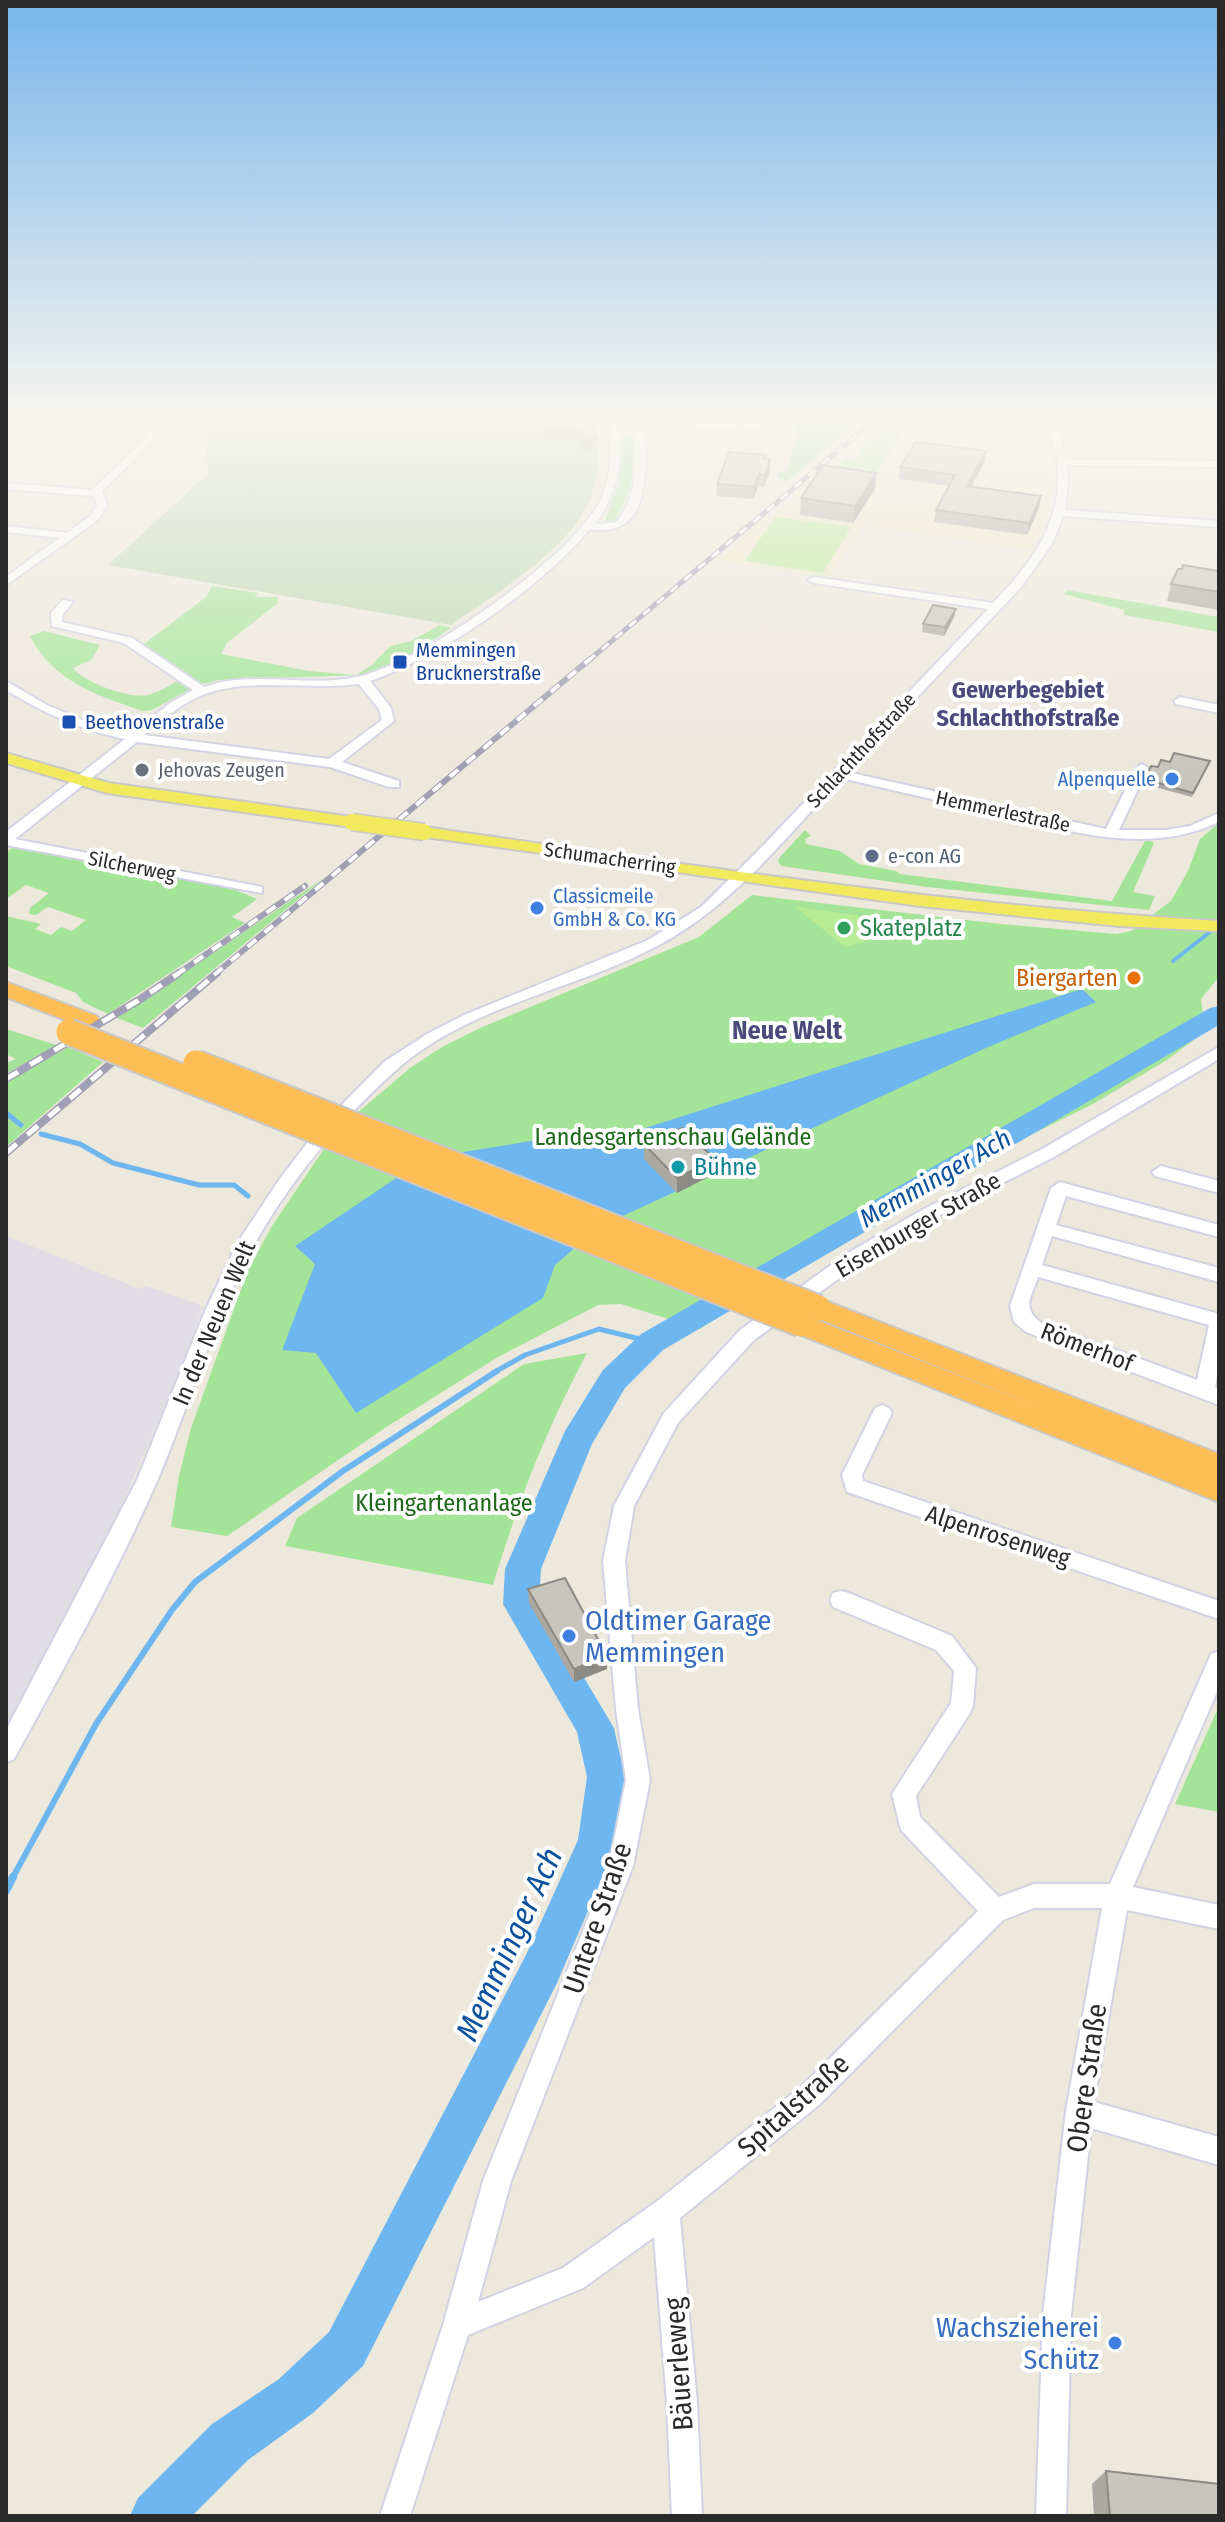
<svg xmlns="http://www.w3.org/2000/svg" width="1225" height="2522" viewBox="0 0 1225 2522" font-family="'Fira Sans Condensed',sans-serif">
	<rect width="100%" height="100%" fill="#ede8dc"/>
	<path fill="#e1dde5" d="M6,1236L130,1285L142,1289L146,1286L203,1306L183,1364L125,1497L80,1591L6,1727Z"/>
	<path fill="#eee9cb" d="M972,423L980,454L1054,456L1051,509L1030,550L864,525L829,577L719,560L883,424Z"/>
	<path fill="#a4e498" d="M709,414L853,415L870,414L787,481L777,477L779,472H786L799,433L770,430L796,428L708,424Z
		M624,436H632L634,441L631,487L614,522L604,523L619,484Z
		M212,586L258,593L255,597H278V603L227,643L221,654L309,671L356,675L372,665L390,646L411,641L440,625L451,628L407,657L361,675L220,680L197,685L152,710L143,711C98,696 52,681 30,636L44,631L100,645L91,660L73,668C85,683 129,699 148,695C162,691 177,682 187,673L144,644L206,597Z
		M1067,590L1219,617V632L1124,615V610L1064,594Z
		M1219,823V977L1201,999L1203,1016L1199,1036L1167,1060L1093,1104L839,1230L789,1269L700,1329L621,1304L598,1305L498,1357L388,1426L227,1536L171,1527L179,1476L191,1428L248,1270L272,1226L336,1131L410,1068L442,1047L480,1028L699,937L752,895L1001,924L1116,934L1131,931L1171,901L1188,871L1200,839Z
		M805,830L811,836L805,839L806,844L840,851L859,864L896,871L900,874L1112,901L1145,841L1149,840L1154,843L1133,892L1155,896L1149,910L927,887L781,866L778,861L780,857Z
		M14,847L231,888L257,899L232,917L245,923L108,1014L83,1002L76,993L6,966V916L41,924L35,929L51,935L61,927L72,931L86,920L48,907L36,915L29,914L30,908L49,893L26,885L6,899V852Z
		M324,878L143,1028L117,1018Z
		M6,1029L56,1045L6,1074V1063L16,1059L6,1054Z
		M68,1047L103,1062L6,1147V1083Z
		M587,1353C545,1432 519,1499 493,1585L285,1546L297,1518L524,1364Z
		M1219,1706V1812L1175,1804Z"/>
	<path fill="#bed7b3" d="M189,414H595C598,445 601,477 587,506C564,553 493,595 451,625L108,565L210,472L204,462L208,442L184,429L182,424Z"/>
	<path fill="#b7eb94" d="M884,426L904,429L868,486L829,481L845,459L874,462L856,459L869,440H876Z
		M776,516V517L851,527L823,573L745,561Z
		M794,906L865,917L868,940L845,947Z"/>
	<path fill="#6eb6f0" d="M1082,989L1096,1002L986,1048L599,1227L555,1265L543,1298L356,1413L316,1353L282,1350L315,1264L295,1246L426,1158L587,1132L620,1136Z"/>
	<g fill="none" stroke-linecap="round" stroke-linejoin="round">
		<path stroke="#6eb6f0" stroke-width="4" d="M1173,961L1219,925"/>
		<path stroke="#6eb6f0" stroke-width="5" d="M6,1113L21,1125
			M41,1134L80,1144L113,1163L199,1185H234L248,1196
			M493,1373L525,1355L599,1329L652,1342"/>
		<path stroke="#6eb6f0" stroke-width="6" d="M12,1879L96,1724L172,1610L195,1582L343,1471L497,1371"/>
		<path stroke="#6eb6f0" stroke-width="8" d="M6,1891L13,1877"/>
		<path fill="#6eb6f0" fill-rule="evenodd" d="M1219,1006V1025L663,1350L625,1388L592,1444L541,1569L539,1602L614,1728L625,1777L618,1841L557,1983L363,2366L313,2413L248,2460L192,2516H130L138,2498L212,2424L279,2379L329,2332L527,1953L578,1840L587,1777L577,1732L503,1604L505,1569L565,1431L603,1370L641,1334L1210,1008Z"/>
		<g stroke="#d1d2e3" stroke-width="4">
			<path id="minor" d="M171,414H181L102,491L107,506L98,520L6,585V577L59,538L6,532V526L67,533L90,516L97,506L94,496L6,489V483L92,490Z
				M609,414H617L619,420L793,425L798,428L793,431L645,427C645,469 653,539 590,529C540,588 443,656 370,681L391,708L394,721L342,762L399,781V787H389L330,767L137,742L15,839L257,886L262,887V893L6,845V832L125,739C81,730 43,713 6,690V681L47,705L85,721L132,733L170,703L193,690L124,643L52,626L51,613L63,600L73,602L63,614L62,622L132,638L204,687C255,669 310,689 361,676C425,660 561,564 596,508C614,480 611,445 609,414ZM619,426H635C635,460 640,497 615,523L595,524C618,494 622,463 619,426ZM359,684L379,709L382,720L329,759L144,735C161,721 179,705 200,696C249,676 307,691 359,684Z
				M1044,414H1053L1066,459L1219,461V467L1067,465L1068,483L1065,510L1219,521V527L1063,516L1052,544L1022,586L847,772L1106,829L1136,768L1142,764L1148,768L1119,830H1166L1190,826L1219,813V822C1145,857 1066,830 991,812C941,801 891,790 841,778C786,838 732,906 659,945C574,991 467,1005 394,1072C340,1120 291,1180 255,1243C214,1317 191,1401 158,1479C116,1575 64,1668 14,1759L6,1763V1730L137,1480L205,1311L238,1242L279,1180L317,1130L384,1062L427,1034L464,1015L648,940L701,907L755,854L988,609L814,583L808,580L814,577L993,603C1031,564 1065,520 1057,461C1054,445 1048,429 1044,414Z
				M1180,697L1219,705V713L1176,704L1174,701Z
				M1219,1047V1059L1054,1157L934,1218L860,1263L754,1340L678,1423L634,1506L625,1561L638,1709L650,1780L633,1866L511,2181L478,2302L563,2268L656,2202L802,2086L978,1911L901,1830L892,1794L951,1703L954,1671L936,1650L833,1607L830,1600L833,1593L841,1591L849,1593L952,1636L976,1668L973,1706L970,1713L916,1796L920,1817L999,1897L1034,1884H1110L1208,1661L1211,1654L1219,1651V1687L1133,1887L1219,1905V1929L1127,1910L1094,2102L1219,2137V2165L1091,2128L1071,2315L1066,2516H1036L1043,2315L1066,2111L1102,1908H1034L1003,1920L820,2104L680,2218L697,2403L702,2516H672L667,2403L654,2237L583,2288L468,2335L410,2516H380L443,2325L483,2181L609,1866L626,1780L616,1709L603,1561L614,1506L664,1413L740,1330L848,1253L922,1210L1042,1149Z
				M1161,1166L1219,1181V1193L1155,1176L1152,1172Z
				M1060,1182L1219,1225V1237L1066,1196L1056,1225L1219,1268V1282L1052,1236L1042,1265L1219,1314V1367L1215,1387L1219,1389V1405L1026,1332L1014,1322L1010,1306L1051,1188ZM1038,1277L1209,1325L1197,1380L1040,1322C1021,1307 1032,1296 1038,1277Z
				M882,1405L889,1408L892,1413L862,1475L863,1481L1219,1601V1619L847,1492L842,1475L875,1408Z"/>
		</g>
		<g stroke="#c8c8c8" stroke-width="4">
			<path id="major" d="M6,753L109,783L352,817L360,822L352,827L107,793L6,763Z
				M424,827C689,865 952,906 1219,921V931L1119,926L920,906L418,836L416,832Z"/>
		</g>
		<g stroke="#c8c8c8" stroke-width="4">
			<path id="highway" d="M6,982L97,1016L100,1021L97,1026H81L6,997Z
				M818,1298L1219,1454V1502L791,1331L788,1324L791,1317L801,1314L1044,1409L809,1315L805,1308L809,1301Z"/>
		</g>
		<use href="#minor" fill="#fff" fill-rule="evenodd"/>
		<use href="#major" fill="#f2ea5c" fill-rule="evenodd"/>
		<use href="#highway" fill="#ffbd55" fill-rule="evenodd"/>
		<g stroke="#a09fb5" stroke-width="5">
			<path id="rail-far2" d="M588,661L882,414"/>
		</g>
		<g stroke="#a09fb5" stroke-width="6">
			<path id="rail-far1" d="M176,975L305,886
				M214,975L590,659"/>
		</g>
		<g stroke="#a09fb5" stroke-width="8">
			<path id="rail" d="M6,1079L139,1000L179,973
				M6,1153L217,973"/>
		</g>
		<use href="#rail-far2" stroke="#fff" stroke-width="3" stroke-dasharray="9" stroke-linecap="butt"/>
		<use href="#rail-far1" stroke="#fff" stroke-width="4" stroke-dasharray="11" stroke-linecap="butt"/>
		<use href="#rail" stroke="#fff" stroke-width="5" stroke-dasharray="14" stroke-linecap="butt"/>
		<g stroke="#c8c8c8" stroke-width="19" stroke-linecap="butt">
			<path id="major-bridge" d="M352,822L424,832"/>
		</g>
		<g stroke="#c8c8c8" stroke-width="29" stroke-linecap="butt">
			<path id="highway-bridge" d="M69,1032L801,1324
				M196,1063L818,1308"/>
		</g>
		<use href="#major-bridge" stroke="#f2ea5c" stroke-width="16"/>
		<use href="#highway-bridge" stroke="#ffbd55" stroke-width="25"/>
	</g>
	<path fill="#aca9a2" d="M585,422L596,438V450L585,451L577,440H544V428Z
		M986,451L984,463L971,487L1039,508L1027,535L934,522L936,510L949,486L899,479L900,467Z
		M766,455V458L770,459V471L764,487L758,486L753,499L716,496L717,484Z
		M876,473L875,489L853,523L800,515L801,498Z
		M1219,571V610L1167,601L1171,584Z
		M956,609L954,617L944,636L922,632L923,624Z
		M1210,761L1192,797L1144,784L1145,779L1158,767L1170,762Z
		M644,1144L714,1174L677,1193L644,1159Z
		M528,1589L607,1669L574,1682L529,1603Z
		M1106,2471L1219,2516H1094L1092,2484Z"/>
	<path fill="#8c8a84" d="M986,451L984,463L965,498L967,486Z
		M770,459V471L764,487L765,475Z
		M876,473L875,489L853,523L855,506Z
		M759,474L758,486L753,499L754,487Z
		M1041,496L1039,508L1027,535L1029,523Z
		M956,609L954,617L944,636L945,627Z
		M715,1159L714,1174L677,1193V1178Z
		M607,1656V1669L574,1682V1669Z"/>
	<path fill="#c8c5bc" stroke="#8c8a84" stroke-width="2" d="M545,414H585L584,422L592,421L596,438L585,439L576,428H544Z
		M916,442L986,451L967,486L1041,496L1029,523L936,510L955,475L900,467Z
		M729,452L766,455L764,458L770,459L765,475L759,474L754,487L717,484Z
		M823,465L876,473L855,506L801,498Z
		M1183,565L1219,571V592L1171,584L1178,569H1182Z
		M933,605L956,609L945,627L923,624Z
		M1174,753L1210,761L1193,793L1145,779L1151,766L1158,767L1161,760L1170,762Z
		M682,1128L715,1159L677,1178L644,1144Z
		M565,1578L607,1656L574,1669L528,1589Z
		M1106,2471L1219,2484V2516H1110Z"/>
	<linearGradient id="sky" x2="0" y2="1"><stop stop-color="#77b5eb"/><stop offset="0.54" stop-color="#f7f5ef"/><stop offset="1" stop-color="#f7f5ef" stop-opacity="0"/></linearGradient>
	<rect width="1225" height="767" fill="url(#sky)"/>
	<g fill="#1a4fb4" stroke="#fff" stroke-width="3">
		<rect x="392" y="654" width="16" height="16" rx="4"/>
		<rect x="61" y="714" width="16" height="16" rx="4"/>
	</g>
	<circle fill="#6b7280" stroke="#fff" stroke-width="3" cx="142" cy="770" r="8"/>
	<g fill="#3f7fe0" stroke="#fff" stroke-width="3">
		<circle cx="1172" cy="779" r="8"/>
		<circle cx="537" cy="908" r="8"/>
		<circle cx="569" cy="1636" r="8"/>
		<circle cx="1115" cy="2343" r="8"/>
	</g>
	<circle fill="#5c6f8a" stroke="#fff" stroke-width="3" cx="872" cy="856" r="8"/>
	<circle fill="#2e9e5b" stroke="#fff" stroke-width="3" cx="844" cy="928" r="8"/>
	<circle fill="#e8710a" stroke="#fff" stroke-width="3" cx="1134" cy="978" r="8"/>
	<circle fill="#0f9aa8" stroke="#fff" stroke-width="3" cx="678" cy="1167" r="8"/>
	<g text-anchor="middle" stroke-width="8" stroke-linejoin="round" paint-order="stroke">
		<g font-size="20" fill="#164399" stroke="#fff" text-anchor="start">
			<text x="416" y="657">Memmingen<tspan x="416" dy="23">Brucknerstraße</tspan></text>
			<text x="85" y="729">Beethovenstraße</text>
		</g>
		<g font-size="20" fill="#2a2a2a" stroke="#fff">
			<text transform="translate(861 750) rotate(-47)" y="7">Schlachthofstraße</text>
			<text transform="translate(1003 811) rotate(12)" y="7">Hemmerlestraße</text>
			<text transform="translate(610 858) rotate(8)" y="7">Schumacherring</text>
			<text transform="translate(132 866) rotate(11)" y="7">Silcherweg</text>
		</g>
		<g font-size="20" fill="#5b616d" stroke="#fff" text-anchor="start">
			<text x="158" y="777">Jehovas Zeugen</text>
		</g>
		<g font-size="20" fill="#366cbe" stroke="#fff" text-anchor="end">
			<text x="1156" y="786">Alpenquelle</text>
			<text x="553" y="903" text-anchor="start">Classicmeile<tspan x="553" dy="23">GmbH &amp; Co. KG</tspan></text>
		</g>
		<g font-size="20" fill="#4e5e75" stroke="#fff" text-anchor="start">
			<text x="888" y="863">e-con AG</text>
		</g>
		<g font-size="24" font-weight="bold" fill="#4a4a7c" stroke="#fff">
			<text x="1028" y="698">Gewerbegebiet<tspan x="1028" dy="28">Schlachthofstraße</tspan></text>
		</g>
		<g font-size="24" fill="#27864d" stroke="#fff" text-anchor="start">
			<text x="860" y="936">Skateplatz</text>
		</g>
		<g font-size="24" fill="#c56008" stroke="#fff" text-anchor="end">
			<text x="1118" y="986">Biergarten</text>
		</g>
		<g font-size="24" fill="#1c6919" stroke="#fff">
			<text x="673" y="1145">Landesgartenschau Gelände</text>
			<text x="444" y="1511">Kleingartenanlage</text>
		</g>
		<g font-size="24" fill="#0d838f" stroke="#fff" text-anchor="start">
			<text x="694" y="1175">Bühne</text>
		</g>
		<g font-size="24" fill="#2a2a2a" stroke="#fff">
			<text transform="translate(918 1225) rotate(-30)" y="8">Eisenburger Straße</text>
			<text transform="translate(214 1323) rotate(-67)" y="8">In der Neuen Welt</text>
			<text transform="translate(1087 1347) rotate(21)" y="8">Römerhof</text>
			<text transform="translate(998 1536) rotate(18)" y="8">Alpenrosenweg</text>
		</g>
		<g font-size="26" font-weight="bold" fill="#4a4a7c" stroke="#fff">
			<text x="787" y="1039">Neue Welt</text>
		</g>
		<g font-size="26" font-style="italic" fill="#0c519d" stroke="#fff">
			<text transform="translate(935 1178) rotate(-30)" y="9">Memminger Ach</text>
		</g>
		<g font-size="28" fill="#366cbe" stroke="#fff" text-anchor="start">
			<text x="585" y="1630">Oldtimer Garage<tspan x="585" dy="32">Memmingen</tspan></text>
			<text x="1099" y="2337" text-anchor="end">Wachszieherei<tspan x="1099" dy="32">Schütz</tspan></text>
		</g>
		<g font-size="28" fill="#2a2a2a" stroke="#fff">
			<text transform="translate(597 1918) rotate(-71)" y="10">Untere Straße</text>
			<text transform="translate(1086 2078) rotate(-82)" y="10">Obere Straße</text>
			<text transform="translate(793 2105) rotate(-42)" y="10">Spitalstraße</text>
			<text transform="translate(678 2364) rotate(-94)" y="10">Bäuerleweg</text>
		</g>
		<g font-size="32" font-style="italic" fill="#0c519d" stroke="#fff">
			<text transform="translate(509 1944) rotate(-65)" y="11">Memminger Ach</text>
		</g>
	</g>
	<rect width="1225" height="2522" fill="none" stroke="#2a2a2a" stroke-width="16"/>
</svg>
